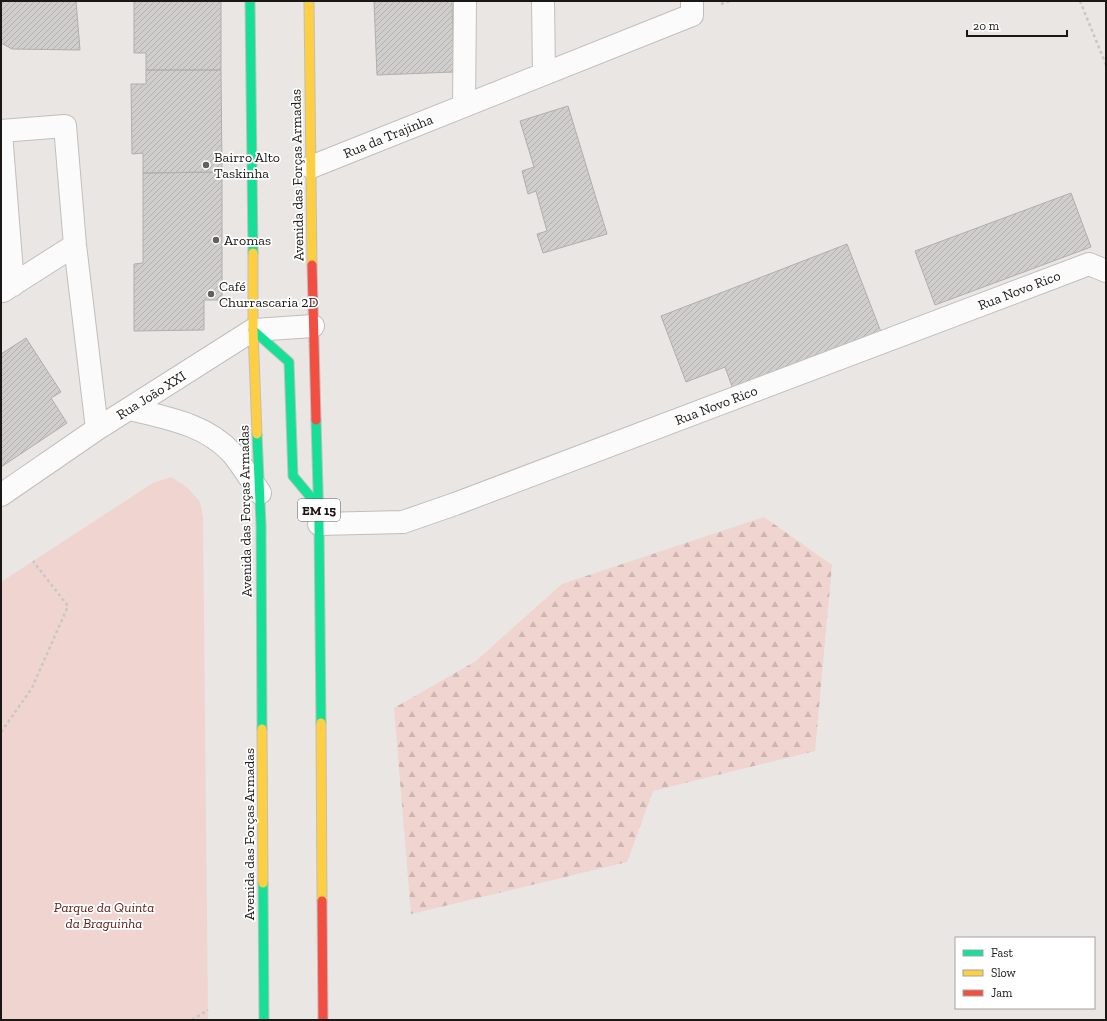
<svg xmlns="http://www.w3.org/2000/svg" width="1107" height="1021" viewBox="0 0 1107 1021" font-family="'Zilla Slab',serif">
	<defs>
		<pattern id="forest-firs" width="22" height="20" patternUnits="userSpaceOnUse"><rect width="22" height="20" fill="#f0d4d0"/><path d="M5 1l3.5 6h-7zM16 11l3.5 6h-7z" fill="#cdb5b2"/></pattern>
		<pattern id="building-hatch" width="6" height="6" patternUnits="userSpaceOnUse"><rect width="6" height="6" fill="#d0cecc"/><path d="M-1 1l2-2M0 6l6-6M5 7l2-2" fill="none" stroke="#b2b0ae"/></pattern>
	</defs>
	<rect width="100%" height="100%" fill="#e9e6e3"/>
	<path fill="url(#forest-firs)" d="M764,517L832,565L815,751L653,791L627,862L411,914L394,708L476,661L562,584Z"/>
	<path fill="#f0d4d0" d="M171,477L187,487L200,502L203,517L208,1020H1V582L153,483Z"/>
	<path fill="url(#building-hatch)" stroke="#b1afad" d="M1,1H76L80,50L12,49L1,43Z
		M134,1H221V70H146V53H134Z
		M374,1H452L454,72L377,75Z
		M146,70H221L222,172L143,173V153L132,154L131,84H146Z
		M568,106L607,234L543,253L537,234L547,231L536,191L528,194L522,171L534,167L520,121Z
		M222,172V300H204V330L134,331V264L143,263V173Z
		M1071,193L1091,247L935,305L915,251Z
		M847,244L881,332L733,389L725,367L686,382L661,316Z
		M26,338L61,392L51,398L67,423L1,467V354Z"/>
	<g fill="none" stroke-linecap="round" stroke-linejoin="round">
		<g stroke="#c1bebc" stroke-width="24">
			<path id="street" d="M543,1L544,73
				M464,106L465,1
				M1,131L65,126L75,245L97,429
				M1,133L13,285
				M311,167L692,15V1
				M3,291L75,245
				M130,409C167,418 205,424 232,453C242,465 251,480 260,493
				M1,495L97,429L253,330L313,326
				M319,524L403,522L455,504L1089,264L1106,271"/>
		</g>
		<g stroke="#c1bebc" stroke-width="11">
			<path id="fast" d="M250,1L253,253
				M253,330L289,362L293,476L319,507
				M316,420L319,524L321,723
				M257,434L261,525L262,729
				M263,883L264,1020"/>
		</g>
		<g stroke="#c1bebc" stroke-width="11">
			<path id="slow" d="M309,1L312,265
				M253,253V330L257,434
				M321,723L322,901
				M262,729L263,883"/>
		</g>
		<g stroke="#c1bebc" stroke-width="11">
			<path id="jam" d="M312,265L316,420
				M322,901L323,1020"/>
		</g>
		<path stroke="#c8c7c5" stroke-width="2.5" stroke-dasharray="3 3" stroke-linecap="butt" d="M1080,1L1106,65
			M721,4L730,1
			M1,732L32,688L68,606L33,561
			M192,1020L208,1010"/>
		<use href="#street" stroke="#fcfbfb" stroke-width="22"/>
		<use href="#fast" stroke="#16e098" stroke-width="9"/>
		<use href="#slow" stroke="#ffcf43" stroke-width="9"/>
		<use href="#jam" stroke="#f24e42" stroke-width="9"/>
	</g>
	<g fill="#625f5d" stroke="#fff" stroke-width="1.5">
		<circle cx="206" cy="165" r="4"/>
		<circle cx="216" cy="240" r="4"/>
		<circle cx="211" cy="294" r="4"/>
	</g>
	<g text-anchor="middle" stroke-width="3.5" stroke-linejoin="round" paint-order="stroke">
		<rect fill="#fff" stroke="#5f5d5b" stroke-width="1" x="298" y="499" width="42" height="22" rx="3"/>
		<g font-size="13" font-weight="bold" fill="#1a1715">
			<text x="319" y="515">EM 15</text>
		</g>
		<g font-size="14" fill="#1a1715" stroke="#fff">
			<text transform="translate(388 136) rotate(-22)" y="5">Rua da Trajinha</text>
			<text transform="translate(297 175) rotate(-91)" y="5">Avenida das Forças Armadas</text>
			<text transform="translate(1019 290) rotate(-21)" y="5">Rua Novo Rico</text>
			<text transform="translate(151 395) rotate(-32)" y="5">Rua João XXI</text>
			<text transform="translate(716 405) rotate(-21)" y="5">Rua Novo Rico</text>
			<text transform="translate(245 511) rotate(-91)" y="5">Avenida das Forças Armadas</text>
			<text transform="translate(249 834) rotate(-90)" y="5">Avenida das Forças Armadas</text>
		</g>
		<g font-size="14" fill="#1a1715" stroke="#fff" text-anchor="start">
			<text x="214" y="162">Bairro Alto<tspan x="214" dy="16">Taskinha</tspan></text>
			<text x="224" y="245">Aromas</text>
			<text x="219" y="291">Café<tspan x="219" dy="16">Churrascaria 2D</tspan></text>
		</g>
		<g font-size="14" font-style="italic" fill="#5f201c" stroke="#fff">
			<text x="104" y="912">Parque da Quinta<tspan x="104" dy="16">da Braguinha</tspan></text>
		</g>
	</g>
	<rect width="1107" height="1021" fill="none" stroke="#1a1715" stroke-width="4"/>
	<rect x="955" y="937" width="140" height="72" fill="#ffffff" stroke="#a3a2a1"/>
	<rect x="963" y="950" width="20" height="6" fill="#16e098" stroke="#a3a2a1"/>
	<text x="991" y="957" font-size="12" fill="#1a1715">Fast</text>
	<rect x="963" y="970" width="20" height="6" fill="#ffcf43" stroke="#a3a2a1"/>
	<text x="991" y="977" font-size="12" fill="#1a1715">Slow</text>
	<rect x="963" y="990" width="20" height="6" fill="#f24e42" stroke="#a3a2a1"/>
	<text x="991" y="997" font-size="12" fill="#1a1715">Jam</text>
	<path d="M967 30v6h100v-6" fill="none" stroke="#1a1715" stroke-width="2"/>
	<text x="973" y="30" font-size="12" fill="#1a1715" stroke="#ffffff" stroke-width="3" paint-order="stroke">20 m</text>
</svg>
